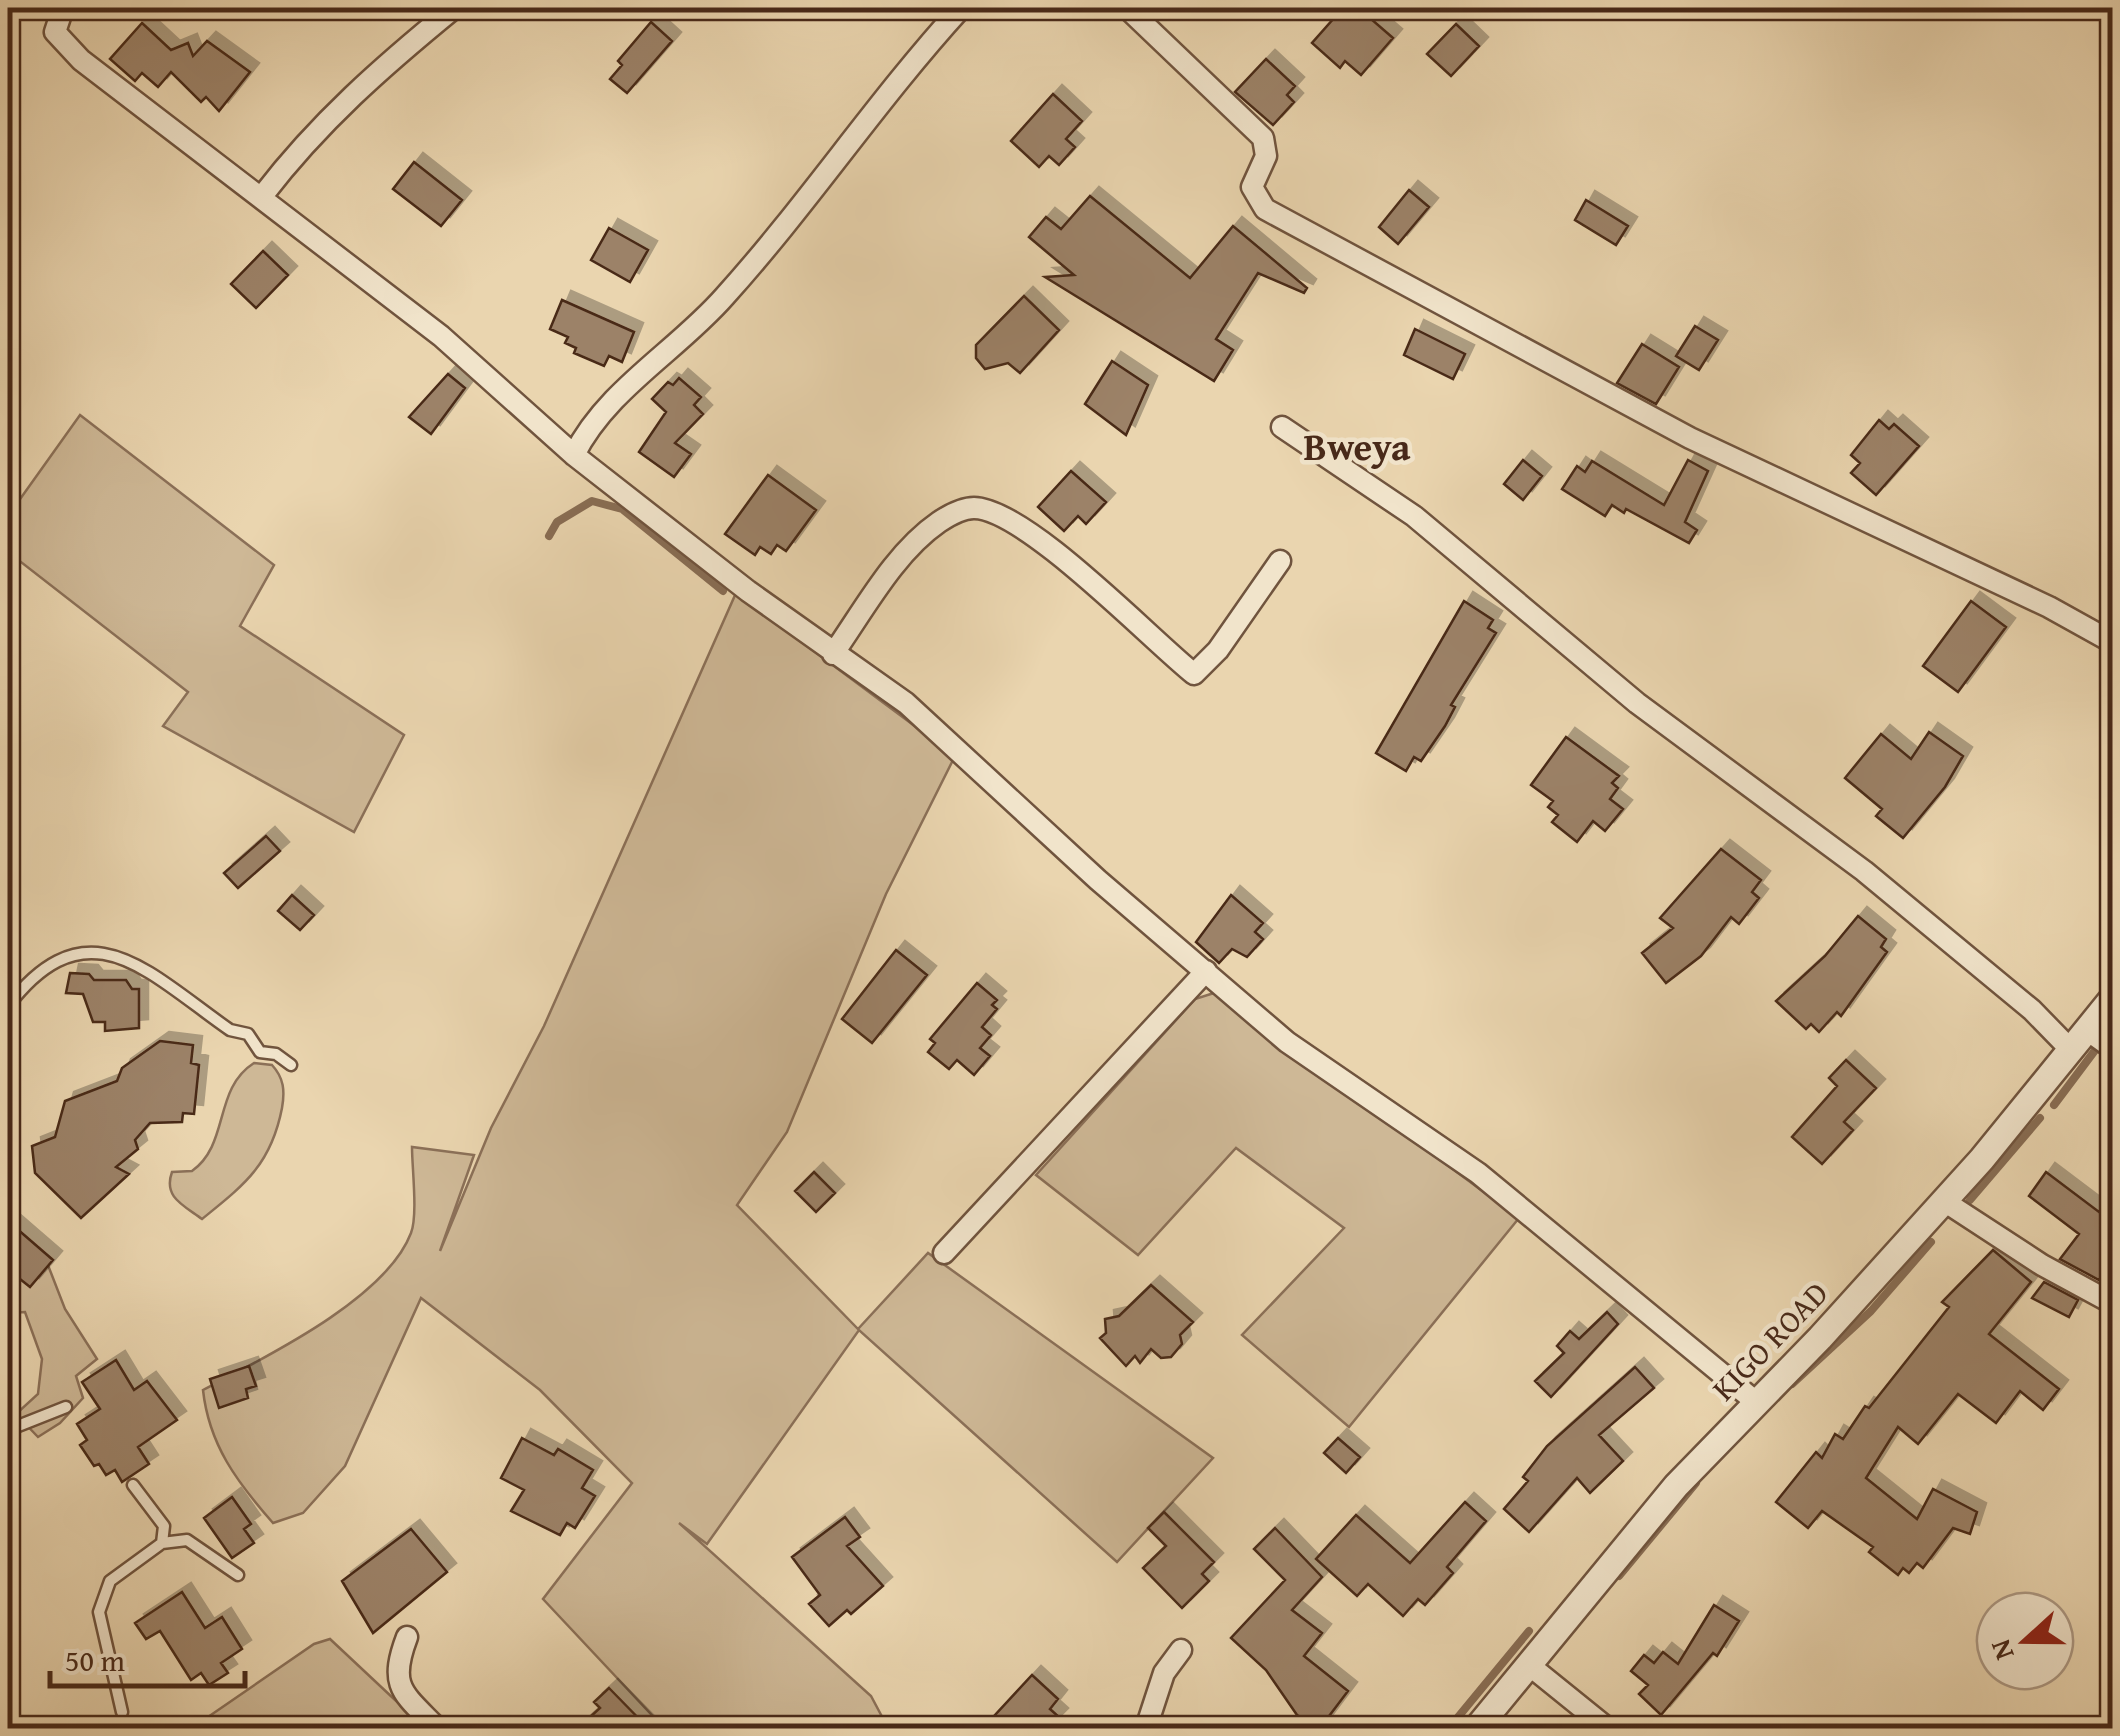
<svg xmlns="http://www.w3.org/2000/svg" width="2120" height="1736" viewBox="0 0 2120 1736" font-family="'Gentium Book Plus',serif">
	<defs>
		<filter id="shadow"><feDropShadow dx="9" dy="-9" stdDeviation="0" flood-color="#0004"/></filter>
	</defs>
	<rect width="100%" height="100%" fill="#ead5af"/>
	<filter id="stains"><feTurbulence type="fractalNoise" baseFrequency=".002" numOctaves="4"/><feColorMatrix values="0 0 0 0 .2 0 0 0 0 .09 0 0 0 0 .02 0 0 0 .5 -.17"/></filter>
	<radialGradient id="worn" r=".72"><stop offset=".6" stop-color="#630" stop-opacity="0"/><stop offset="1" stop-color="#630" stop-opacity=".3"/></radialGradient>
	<path fill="#ceb896" stroke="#8b7058" stroke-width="2.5" d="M80,415L274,565L240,626L404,735L354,832L163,726L188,692L8,552V516Z
		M736,593L955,756L886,894L787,1132L737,1205L858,1329L928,1253L1213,1458L1117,1562L859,1330L707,1544L679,1523L871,1696L888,1728H664L543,1599L632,1483L540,1390L421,1298L345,1466L303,1513L273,1523C237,1482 209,1445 203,1390C264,1358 386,1299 411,1233C418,1215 412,1168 412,1147L474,1155L440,1251L491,1128L544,1026Z
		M1214,993L1519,1218L1349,1427L1242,1335L1344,1228L1236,1148L1138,1255L1036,1175L1195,999Z
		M254,1063L272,1065C284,1078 285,1091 282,1108C271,1165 244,1185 202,1219C183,1205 163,1197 172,1172L192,1171C230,1144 213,1089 254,1063Z
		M8,1254L46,1260L65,1309L97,1359L76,1376L83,1398L60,1423L38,1437L16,1414L38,1394L42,1359L25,1312L8,1313Z
		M330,1639L425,1728H192L314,1644Z"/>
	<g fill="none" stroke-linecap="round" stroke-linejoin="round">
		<path stroke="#886d54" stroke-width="8" d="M549,536L557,522L592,501L622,509L723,591
			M2111,1031L2112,1029
			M2054,1105L2096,1049
			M1970,1200L2040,1118
			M1792,1384L1871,1311L1931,1242
			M1619,1576L1696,1483
			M1449,1728L1529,1631"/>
	</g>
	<path fill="#9c8267" stroke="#482919" stroke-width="2.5" filter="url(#shadow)" d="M1343,8H1382L1371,19L1393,38L1361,75L1345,61L1340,68L1312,43Z
		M651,22L672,41L627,93L610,79L622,65L618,61Z
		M142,23L171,50L188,43L193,56L207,41L250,72L219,111L206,97L201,102L171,72L158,87L142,73L135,81L110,59Z
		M1456,24L1479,46L1451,76L1427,54Z
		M1266,59L1295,86L1287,95L1294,102L1273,125L1235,92Z
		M1053,94L1082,121L1066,139L1075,147L1059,165L1049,156L1039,167L1011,141Z
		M414,162L462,200L441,226L393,189Z
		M1409,190L1429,207L1398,244L1379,227Z
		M1090,196L1190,278L1233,226L1307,288L1304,293L1258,273L1216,339L1233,350L1214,381L1045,277L1074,275L1029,237L1046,217L1061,229Z
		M1586,200L1628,226L1616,245L1575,220Z
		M609,228L648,250L630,282L591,260Z
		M263,251L288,275L256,308L231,284Z
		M1024,296L1059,330L1020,373L1008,363L985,369L976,358V345Z
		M562,300L634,332L622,362L609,356L604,366L574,353L576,348L565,343L568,337L550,329Z
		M1695,326L1718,340L1699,370L1676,356Z
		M1415,329L1465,354L1453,379L1404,355Z
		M1642,344L1679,367L1656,404L1617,383Z
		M1112,361L1148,385L1126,435L1085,404Z
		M448,374L465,388L431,434L409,417Z
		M679,378L701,397L694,405L703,414L675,443L691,454L674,477L639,452L666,412L652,399L668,382L673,385Z
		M1879,420L1889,429L1894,424L1919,446L1876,495L1851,473L1860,463L1851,455Z
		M1523,460L1542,476L1523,500L1504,484Z
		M1688,460L1708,471L1685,522L1697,530L1689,543L1626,509L1624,513L1612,505L1605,516L1562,489L1577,466L1585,472L1592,461L1664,505Z
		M1071,471L1106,502L1086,524L1078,516L1064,531L1038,507Z
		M768,475L816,510L786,551L777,545L771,554L760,547L755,555L725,534Z
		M1464,601L1493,620L1488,628L1496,633L1451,705L1455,707L1445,726L1421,761L1414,757L1406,771L1376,753Z
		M1971,601L2006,627L1958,692L1923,666Z
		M1929,732L1963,756L1945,787L1903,838L1876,816L1882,809L1845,778L1881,734L1911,759Z
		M1566,737L1619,776L1612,783L1618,788L1610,799L1623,809L1605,831L1593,821L1577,842L1552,822L1558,815L1548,807L1553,801L1531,785Z
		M266,836L280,851L238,888L224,873Z
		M1721,849L1761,880L1752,892L1759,898L1739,924L1731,917L1701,956L1666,983L1642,953L1673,928L1660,918Z
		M292,895L314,915L300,930L278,911Z
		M1231,895L1263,923L1255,932L1263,939L1247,957L1232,949L1219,963L1196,942Z
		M1858,916L1886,939L1881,947L1887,952L1841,1016L1837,1012L1819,1032L1811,1024L1806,1029L1776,1001L1825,956Z
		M896,950L927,975L872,1043L842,1019Z
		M70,973L89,974L94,980H126L132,989H139V1028L105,1031V1022H93L83,994L66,993Z
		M977,983L997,1000L992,1005L997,1009L982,1027L991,1035L980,1048L990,1056L974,1075L957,1060L949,1069L928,1052L935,1043L930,1039Z
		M160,1041L193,1045L191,1063L199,1065L194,1114L183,1113L182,1122L150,1123L135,1140L138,1149L116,1167L129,1174L81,1218L35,1173L32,1146L55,1137L65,1101L117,1081L122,1068Z
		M1846,1060L1876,1088L1844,1122L1853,1130L1822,1164L1792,1137L1837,1086L1829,1078Z
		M814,1172L835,1193L816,1212L795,1191Z
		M2046,1172L2099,1212L2112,1190V1261L2099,1280L2060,1259L2079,1234L2029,1196Z
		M8,1221L53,1260L30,1287L20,1279L8,1294Z
		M1993,1250L2031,1282L1989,1334L2059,1389L2043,1410L2020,1391L1996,1423L1958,1394L1918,1444L1898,1427L1866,1478L1917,1519L1933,1489L1977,1512L1970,1534L1953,1528L1923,1568L1917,1563L1909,1573L1903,1568L1898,1575L1869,1552L1873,1547L1822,1511L1808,1528L1776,1502L1816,1452L1822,1458L1835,1434L1843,1439L1865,1406L1869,1408L1949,1307L1942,1302Z
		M2044,1282L2078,1300L2069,1317L2032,1298Z
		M1151,1285L1193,1322L1180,1335L1182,1344L1171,1357L1161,1358L1151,1349L1140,1363L1135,1356L1126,1366L1100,1338L1106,1333L1105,1319L1119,1316Z
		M1607,1312L1618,1324L1551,1397L1535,1381L1564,1353L1557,1346L1570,1331L1579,1339Z
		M116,1360L134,1390L147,1381L177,1420L138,1447L149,1464L122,1482L115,1470L106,1475L99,1464L94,1466L80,1445L87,1440L77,1424L100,1409L82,1382Z
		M249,1366L256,1386L246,1389L248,1398L219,1408L210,1379Z
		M1635,1367L1654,1388L1599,1435L1623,1461L1590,1493L1577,1478L1529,1532L1504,1509L1528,1481L1523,1477L1547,1446Z
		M522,1438L554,1455L558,1449L593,1470L582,1488L595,1496L575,1528L567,1523L560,1535L511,1511L524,1490L501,1478Z
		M1338,1438L1360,1457L1346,1473L1324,1453Z
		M232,1497L251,1524L244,1529L254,1543L232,1558L204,1518Z
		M1465,1502L1486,1521L1447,1567L1453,1573L1425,1605L1418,1599L1403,1616L1368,1584L1357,1596L1316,1559L1356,1515L1410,1563Z
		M1164,1512L1214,1562L1202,1574L1209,1581L1182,1608L1143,1568L1166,1546L1148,1528Z
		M845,1517L860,1537L847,1546L883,1586L851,1614L847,1610L829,1626L809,1604L820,1595L792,1557Z
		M1275,1528L1322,1577L1292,1610L1322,1633L1304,1656L1348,1691L1320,1728L1297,1715L1266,1670L1231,1638L1285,1580L1254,1549Z
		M411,1529L447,1572L373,1633L342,1581Z
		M182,1592L205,1628L222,1617L242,1649L221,1663L228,1673L209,1685L201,1673L191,1680L160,1631L146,1639L135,1623Z
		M1714,1605L1739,1621L1717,1656L1713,1653L1661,1715L1639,1694L1648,1685L1631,1671L1644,1655L1654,1663L1663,1652L1678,1664Z
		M1032,1675L1058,1699L1050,1709L1059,1717L1048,1728H983Z
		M609,1688L648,1728H578L600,1708L594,1702Z"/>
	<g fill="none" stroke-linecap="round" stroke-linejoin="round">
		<g stroke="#70543e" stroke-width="15">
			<path id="service" d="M8,1006C88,902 148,973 230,1030L248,1034L260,1052L276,1054L291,1065
				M8,1421L18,1426L66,1407
				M162,1543L187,1540L238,1575
				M122,1712L99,1612L110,1581L162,1543L164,1526L133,1485"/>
		</g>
		<g stroke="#70543e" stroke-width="25">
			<path id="minor" d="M63,8L55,32L81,60L441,336L574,455L748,591L906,703L1098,880L1287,1042L1478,1173L1756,1402
				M1127,8L1263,138L1266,156L1252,187L1265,209L1690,438L2049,607L2112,642
				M263,195C319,122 383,66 454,8
				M1282,427L1414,516L1637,703L1864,871L2032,1010L2071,1050
				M574,455C607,389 677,351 725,296C808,204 877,100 961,8
				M833,654C864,610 894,553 939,522C948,516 963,508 974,508C1026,509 1149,638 1194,674L1218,650L1280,561
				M2087,1030L2112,1048
				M1944,1201L2042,1265L2112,1303
				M944,1253L1206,971
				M407,1637C388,1687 403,1693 437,1728
				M1529,1665L1607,1728
				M1146,1728L1164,1673L1181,1650"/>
		</g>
		<g stroke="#70543e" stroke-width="30">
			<path id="tertiary" d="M1477,1728L1676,1486L1820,1338L1982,1159L2112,999"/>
		</g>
		<use href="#service" stroke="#f1e4cb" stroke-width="10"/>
		<use href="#minor" stroke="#f1e4cb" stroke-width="20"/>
		<use href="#tertiary" stroke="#f1e4cb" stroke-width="25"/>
	</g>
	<g text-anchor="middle" stroke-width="9" stroke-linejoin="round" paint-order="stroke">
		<g font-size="32" fill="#482919" stroke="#f1e4cb">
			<text transform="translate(1770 1341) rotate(-46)" y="11">KIGO ROAD</text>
		</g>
		<g font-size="38" font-weight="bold" fill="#482919" stroke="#f1e4cb">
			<text x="1357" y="460">Bweya</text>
		</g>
	</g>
	<rect width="2120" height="1736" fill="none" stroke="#ead5af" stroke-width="40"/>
	<rect x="10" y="10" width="2100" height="1716" fill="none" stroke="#482919" stroke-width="5"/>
	<rect x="20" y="20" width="2080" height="1696" fill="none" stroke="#482919" stroke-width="2.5"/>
	<g transform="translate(2025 1641) rotate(249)"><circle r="48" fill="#f1e4cb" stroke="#ad9984" stroke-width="2.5"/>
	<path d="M0-8L18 38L0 25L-18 38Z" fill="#8f2418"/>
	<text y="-15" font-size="28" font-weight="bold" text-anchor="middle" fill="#482919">N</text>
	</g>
	<path d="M50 1671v15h195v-15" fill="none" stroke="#482919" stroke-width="5"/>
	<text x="65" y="1671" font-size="30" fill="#482919" stroke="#f1e4cb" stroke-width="8" paint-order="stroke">50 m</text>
	<rect width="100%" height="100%" filter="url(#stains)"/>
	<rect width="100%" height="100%" fill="url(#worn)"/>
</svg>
